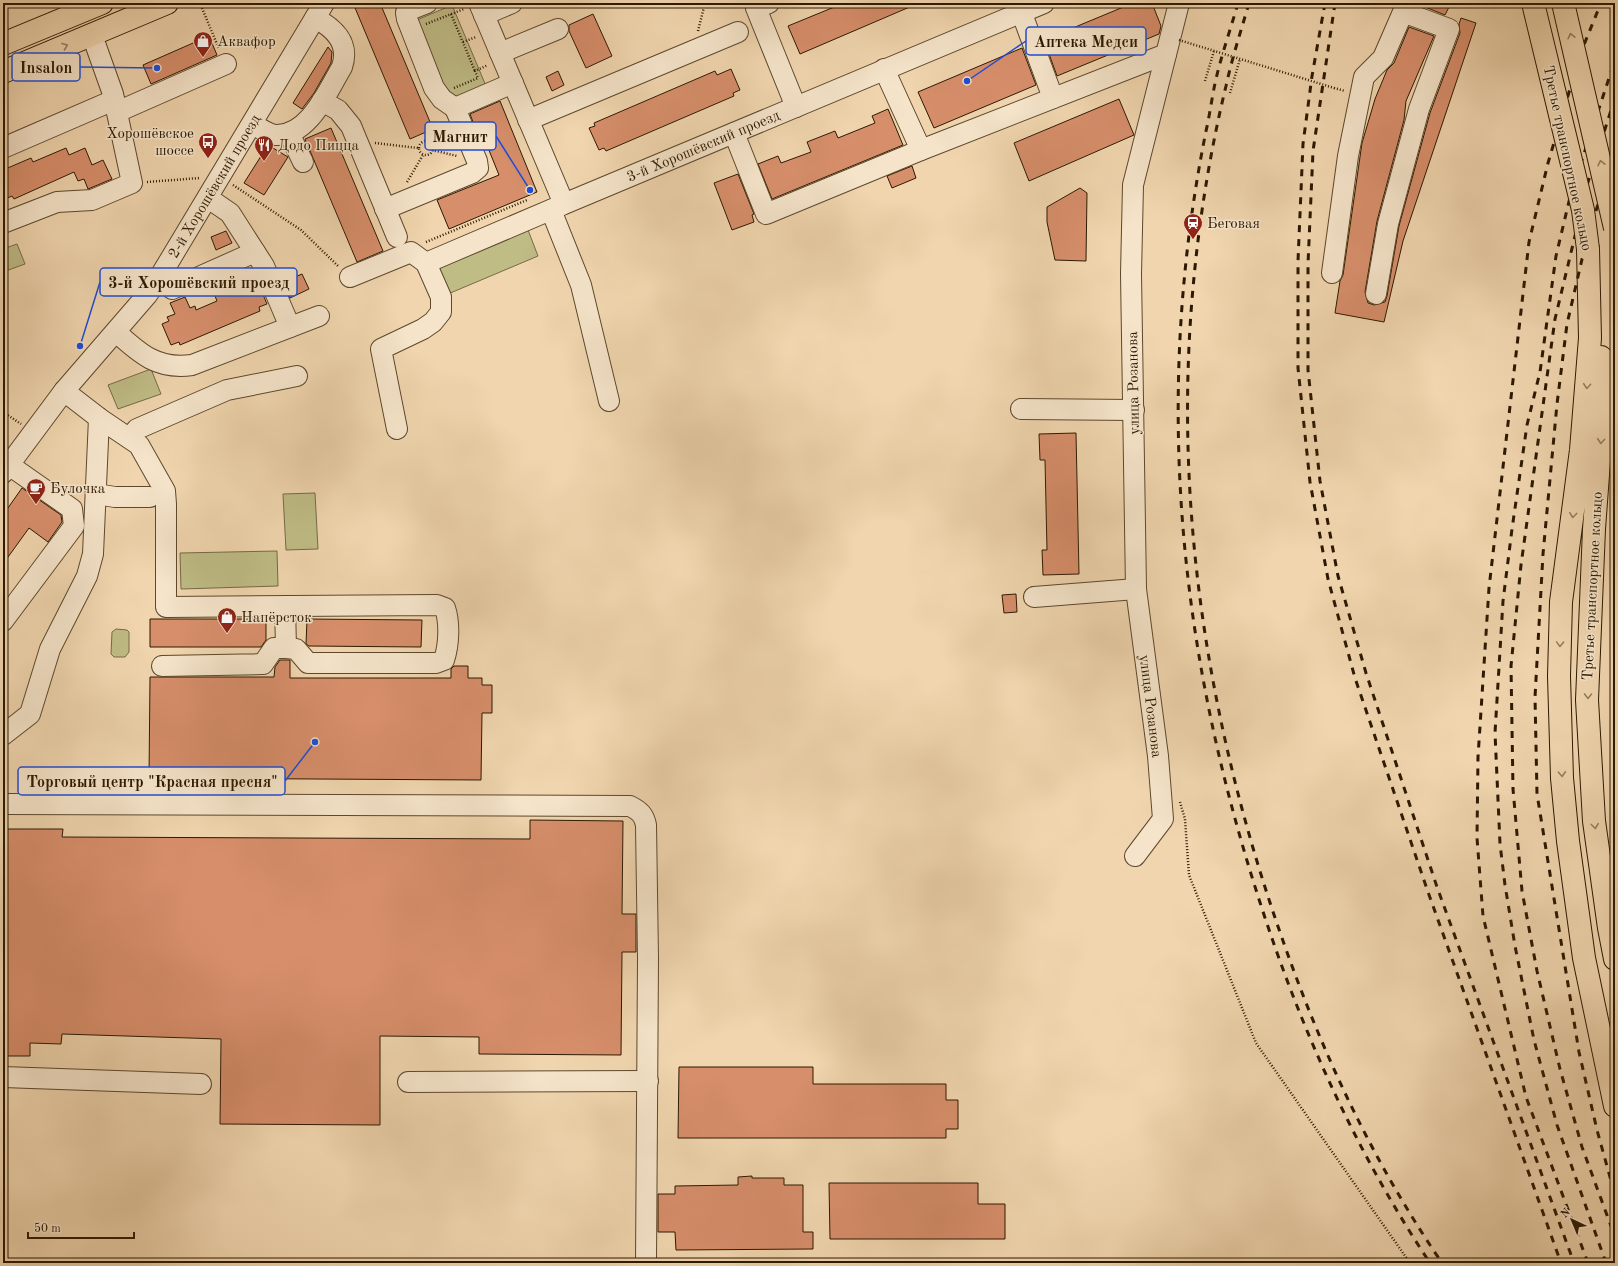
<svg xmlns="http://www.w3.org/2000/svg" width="1618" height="1266" viewBox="0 0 1618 1266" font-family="'Old Standard TT',serif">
	<rect width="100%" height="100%" fill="#f0d5ae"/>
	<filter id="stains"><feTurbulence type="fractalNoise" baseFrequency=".005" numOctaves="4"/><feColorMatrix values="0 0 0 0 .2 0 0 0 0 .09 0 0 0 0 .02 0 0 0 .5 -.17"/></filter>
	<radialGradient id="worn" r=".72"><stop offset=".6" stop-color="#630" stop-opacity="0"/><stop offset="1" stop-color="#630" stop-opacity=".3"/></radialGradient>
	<path fill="#bfbc86" stroke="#766a44" d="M452,5L486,86L456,98L446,91L417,20Z
		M528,230L538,256L448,294L439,272L441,267Z
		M17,244L25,264L3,272V249Z
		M151,369L161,394L118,409L108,385Z
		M315,493L318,549L286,550L283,494Z
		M277,551L278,586L181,589L180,553Z
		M116,629L127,630L129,632V652L125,657H114L111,654L112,632Z"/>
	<path fill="#d78e6b" stroke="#2c1901" d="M353,3H380L433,129L410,139Z
		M844,3H919L800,54L788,26Z
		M1133,3H1152L1161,26L1159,34L1057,76L1044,40Z
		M1415,3H1451L1445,15Z
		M593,14L612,56L586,68L569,31V25Z
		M1461,18L1476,23L1403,241L1384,322L1335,313L1340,281L1343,275L1362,143L1375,99L1387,70L1394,63L1409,27L1434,36L1406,101L1404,120L1377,221L1365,292L1368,303L1374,305L1385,302L1387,296L1399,226L1430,113L1460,33L1459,24Z
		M209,36L217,55L151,84L143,65Z
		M328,47L332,52L331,63L314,93L302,109L293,103Z
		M1022,48L1036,85L934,128L918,92Z
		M731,69L740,90L733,93L734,96L606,151L604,148L599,150L589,128L595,126L594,123L715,71L717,75Z
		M558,71L564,85L552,91L546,77Z
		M1119,99L1134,135L1029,181L1014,143Z
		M500,101L537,192L449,229L437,200L499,175L480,128L476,130L470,114Z
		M888,109L903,145L772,199L758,164L778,156L781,163L811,152L807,142L835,131L838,138L875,123L872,116Z
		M331,128L383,251L357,262L305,139Z
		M268,145L288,157L264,195L244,183Z
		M66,148L69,155L85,148L92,165L103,160L112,179L88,189L84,179L78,181L74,172L14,199L12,196L3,200V170L31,158L33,162Z
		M912,166L916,178L892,188L887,176Z
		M738,174L754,214L752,215L754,222L732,230L714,183Z
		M1080,188L1087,193L1086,261L1055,260L1047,222V207Z
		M226,231L232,243L216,250L211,237Z
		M302,274L309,289L290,298L283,282Z
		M231,276L236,287L242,285L244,289L258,283L267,304L259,307L260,311L180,345L179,342L171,345L162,324L169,321L167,317L175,314L170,303L185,297L190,308L195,306L196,310L217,301L215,296L221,294L216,283Z
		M1076,433L1079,574L1043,575L1042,550H1047L1045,460H1040L1039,434Z
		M22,488L61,515L62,522L48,542L29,528L3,564V515Z
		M1016,594L1017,612L1004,613L1002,595Z
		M150,619H266V640L261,647H150Z
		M307,619L422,620L421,647L309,646L306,644Z
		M280,660H290V678H451V669L454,666H468V678H482V685H492V713H482L481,780L149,778L150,677H274L275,667Z
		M530,820L623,821L622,914H636V952H622L621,1055L479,1054V1037L380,1036V1125L220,1124L221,1039L62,1034L61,1044L30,1043V1056H3V829H63L62,837L530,839Z
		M679,1067H813V1084H946V1100H958V1129H946V1138H678Z
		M752,1176V1178H784V1185H803V1232H813V1249L676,1250L675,1232H658V1194H675V1186L738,1185V1177Z
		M829,1183H978V1204H1005V1239H830Z"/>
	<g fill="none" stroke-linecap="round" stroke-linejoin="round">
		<g stroke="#5d482c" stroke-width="22">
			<g id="minor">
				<path d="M427,3L412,9L406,13L407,19L434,88L442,99L455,108"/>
				<path id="s1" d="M479,3L564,204L1044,3"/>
				<path d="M769,3L756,8L796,107"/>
				<path d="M1018,3L1053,98"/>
				<path d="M484,15L512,3"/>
				<path d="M500,53L558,29"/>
				<path d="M884,69L921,150"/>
				<path d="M322,101L338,110L351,126L397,237"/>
				<path d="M117,112L226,64"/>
				<path d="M528,120L738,32"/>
				<path d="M253,124C259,128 268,134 275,135C309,137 328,90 342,67C350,43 334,28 315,18"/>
				<path d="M289,133L303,162"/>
				<path d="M734,133L766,214L921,150L1166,54"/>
				<path d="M3,148L114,100"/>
				<path d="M208,198L230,213L264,266L290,327"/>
				<path d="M385,209L472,173L478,168L477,161L455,108L513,83"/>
				<path d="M551,210L581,285L609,401"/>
				<path d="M3,223L57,202L92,200L132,183L113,94L92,35"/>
				<path d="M426,263L562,205"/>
				<path d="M1332,273L1348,156L1364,77L1383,58L1403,12L1449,29L1419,109L1388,224L1376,294"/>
				<path d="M350,277L411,252L426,263L441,297V312L433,322L423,329L381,349L397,429"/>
				<path d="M172,289L255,252"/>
				<path d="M116,332C140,354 158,370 192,365L319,316"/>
				<path d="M64,391L99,418L139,445L165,491L166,504V607L437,605L445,608C450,623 449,645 444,660L436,663H308L296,649L286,648"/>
				<path d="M1021,409L1134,410"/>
				<path d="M130,437L137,429L227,390L297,376"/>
				<path id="s2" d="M3,473L64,391L147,295L162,273L324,3"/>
				<path d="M96,494L115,497H150"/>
				<path d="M1034,597L1136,589"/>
				<path d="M3,621L74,526L72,509L9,465"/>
				<path d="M162,666L263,664L274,648H286L285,606"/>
				<path d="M3,735L30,714L50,649L87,576L93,554L99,418"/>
				<path d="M3,804L630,806C640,811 644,815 646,825L648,959L646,1263"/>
				<path d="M1135,856L1163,819L1158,756L1136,589L1131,274L1133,185L1179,3"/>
				<path d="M3,1077L201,1084"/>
				<path d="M408,1082L648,1081"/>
			</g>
		</g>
		<g stroke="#2c1901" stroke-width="24">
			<path id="major" d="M3,44L102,3
				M3,72L167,3
				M1588,249L1590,338L1581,450L1561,602L1559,676L1562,778L1568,841L1584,958L1615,1106
				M1601,357L1602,420L1594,529L1587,700L1594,821L1609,928L1615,959"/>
		</g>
		<path stroke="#2c1901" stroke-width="2.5" stroke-dasharray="1 2" stroke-linecap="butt" d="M202,8L219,49
			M451,14L475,71
			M426,24L464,9
			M698,31L705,3
			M463,42L476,37
			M1205,81L1214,51
			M454,88L478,78L475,71L488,65
			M1334,88L1345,91
			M1230,93L1240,59
			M419 148a7 7 0 1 1 14 0a7 7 0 1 1-14 0Z
			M375,143L418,148
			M432,144L448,133
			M432,150L457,156
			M147,182L200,178
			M407,182L423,155
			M233,185L301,230L338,266
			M426,242L527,200
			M3,412L21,424
			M1180,802L1185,819L1189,875L1256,1043L1410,1263"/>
		<use href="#minor" stroke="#f5e4ca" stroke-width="20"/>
		<use href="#major" stroke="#f0d5ae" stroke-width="22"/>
		<path stroke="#2c1901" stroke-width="3" stroke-dasharray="7 7" stroke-linecap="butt" d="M1238,3C1231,28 1222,53 1216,79C1212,96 1210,114 1206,131C1154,390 1177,642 1257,893C1298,1023 1354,1149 1430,1263
			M1249,3C1241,31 1232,58 1226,86C1210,152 1199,220 1193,288C1173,508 1209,730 1282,938C1322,1053 1373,1162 1442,1263
			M1325,3L1312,76L1303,144L1298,261V368L1310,482L1328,579L1355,678L1428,892L1561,1263
			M1335,3L1313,151L1308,264V370L1320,481L1338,576L1366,673L1437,887L1574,1263
			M1615,98L1588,182L1555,319L1521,565L1511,666L1513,789L1522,891L1537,971L1560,1069L1582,1147L1615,1237
			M1615,151L1586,242L1567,324L1557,404L1543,554L1535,697L1537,794L1579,1052L1597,1130L1615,1195
			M1588,1263L1526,1097L1483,916L1477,838L1478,757L1489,588L1529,242L1548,163L1561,119L1581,52L1601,3
			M1606,1263L1557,1125L1534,1040L1515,946L1505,885L1500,844L1495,733L1503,601L1512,529L1527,425L1540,372L1556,256L1571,193L1615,60"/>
		<g stroke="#2c1901" stroke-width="24" stroke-linecap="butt">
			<path id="major-bridge" d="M1533,3L1583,210L1588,249
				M1563,3L1615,228"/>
		</g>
		<path stroke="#2c1901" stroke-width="2.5" stroke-dasharray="1 2" stroke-linecap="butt" d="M1179,40L1334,88"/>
		<use href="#major-bridge" stroke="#f0d5ae" stroke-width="22"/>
	</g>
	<defs><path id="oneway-chevron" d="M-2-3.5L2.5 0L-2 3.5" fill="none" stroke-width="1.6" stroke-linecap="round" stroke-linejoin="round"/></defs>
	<g stroke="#988060">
		<use href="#oneway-chevron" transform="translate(1571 36) rotate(-103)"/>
		<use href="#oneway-chevron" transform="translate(65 46) rotate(-22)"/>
		<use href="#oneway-chevron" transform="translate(1601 163) rotate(-103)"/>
		<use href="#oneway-chevron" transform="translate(1587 386) rotate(95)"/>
		<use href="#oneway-chevron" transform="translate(1601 441) rotate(95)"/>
		<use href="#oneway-chevron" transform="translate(1573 515) rotate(97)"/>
		<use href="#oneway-chevron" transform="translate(1560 644) rotate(92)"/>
		<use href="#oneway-chevron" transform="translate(1588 696) rotate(91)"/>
		<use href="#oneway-chevron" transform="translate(1562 774) rotate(87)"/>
		<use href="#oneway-chevron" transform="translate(1595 826) rotate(83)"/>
	</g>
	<defs>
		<g id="shop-pin" transform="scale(1)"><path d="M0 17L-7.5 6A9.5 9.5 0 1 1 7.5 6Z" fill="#8f2418" stroke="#f5e4ca"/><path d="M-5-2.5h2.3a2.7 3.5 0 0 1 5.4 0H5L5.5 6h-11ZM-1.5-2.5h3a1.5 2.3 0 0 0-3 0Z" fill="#fff"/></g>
		<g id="bus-pin" transform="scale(1)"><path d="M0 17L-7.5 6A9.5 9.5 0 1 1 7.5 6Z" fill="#8f2418" stroke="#f5e4ca"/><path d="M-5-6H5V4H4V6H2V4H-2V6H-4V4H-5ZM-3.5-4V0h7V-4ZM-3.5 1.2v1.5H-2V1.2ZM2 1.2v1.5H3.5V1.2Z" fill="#fff"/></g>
		<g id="restaurant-pin" transform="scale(1)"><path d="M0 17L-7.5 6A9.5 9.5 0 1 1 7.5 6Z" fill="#8f2418" stroke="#f5e4ca"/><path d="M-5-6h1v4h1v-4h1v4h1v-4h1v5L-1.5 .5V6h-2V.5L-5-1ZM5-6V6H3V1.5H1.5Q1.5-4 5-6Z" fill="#fff"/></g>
		<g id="station-pin" transform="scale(1)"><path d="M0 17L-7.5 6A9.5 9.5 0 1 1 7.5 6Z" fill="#8f2418" stroke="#f5e4ca"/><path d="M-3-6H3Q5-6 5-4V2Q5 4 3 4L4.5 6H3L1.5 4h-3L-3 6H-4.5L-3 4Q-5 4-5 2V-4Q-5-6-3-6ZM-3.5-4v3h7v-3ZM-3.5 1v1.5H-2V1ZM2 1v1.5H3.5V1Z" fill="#fff"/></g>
		<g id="cafe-pin" transform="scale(1)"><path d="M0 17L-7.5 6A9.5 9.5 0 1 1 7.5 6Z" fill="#8f2418" stroke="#f5e4ca"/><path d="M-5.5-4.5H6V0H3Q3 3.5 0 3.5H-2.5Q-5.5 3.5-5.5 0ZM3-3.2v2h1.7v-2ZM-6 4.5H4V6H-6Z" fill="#fff"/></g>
	</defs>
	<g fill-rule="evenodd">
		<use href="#shop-pin" x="203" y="41"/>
		<use href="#bus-pin" x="208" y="142"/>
		<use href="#restaurant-pin" x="264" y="145"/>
		<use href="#station-pin" x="1193" y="223"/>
		<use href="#cafe-pin" x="36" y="488"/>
		<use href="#shop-pin" x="227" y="617"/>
	</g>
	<g text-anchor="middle" stroke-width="3" stroke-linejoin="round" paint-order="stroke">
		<g font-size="15" fill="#2c1901" stroke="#f5e4ca" text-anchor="start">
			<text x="217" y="46">Аквафор</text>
			<text x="194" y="138" text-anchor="end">Хорошёвское<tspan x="194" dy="17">шоссе</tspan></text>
			<text x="278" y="150">Додо Пицца</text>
			<text x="1207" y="228">Беговая</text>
			<text x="50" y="493">Булочка</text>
			<text x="241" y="622">Напёрсток</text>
		</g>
		<g font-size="15" fill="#2c1901" stroke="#f5e4ca">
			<text dy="5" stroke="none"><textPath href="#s1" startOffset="369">3-й Хорошёвский проезд</textPath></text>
			<text transform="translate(1568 158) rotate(78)" y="5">Третье транспортное кольцо</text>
			<text dy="5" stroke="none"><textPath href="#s2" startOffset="357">2-й Хорошёвский проезд</textPath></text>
			<text transform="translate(1133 383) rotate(-91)" y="5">улица Розанова</text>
			<text transform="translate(1592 586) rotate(-87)" y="5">Третье транспортное кольцо</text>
			<text transform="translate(1151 706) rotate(83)" y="5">улица Розанова</text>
		</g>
	</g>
	<path fill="none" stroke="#1d4ed8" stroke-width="1.5" d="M967 81L1026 41M157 68L80 67M530 190L496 136M80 346L100 282M315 742L285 781"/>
	<g fill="#1d4ed8" stroke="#f5e4ca" stroke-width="1.5">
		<circle cx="967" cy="81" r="4"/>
		<circle cx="157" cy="68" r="4"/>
		<circle cx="530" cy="190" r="4"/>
		<circle cx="80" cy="346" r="4"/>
		<circle cx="315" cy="742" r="4"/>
	</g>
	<g fill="#f5e4ca" stroke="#1d4ed8" stroke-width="1.5">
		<rect x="1026" y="27" width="120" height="28" rx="4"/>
		<rect x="12" y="53" width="68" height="28" rx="4"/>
		<rect x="425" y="122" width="71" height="28" rx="4"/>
		<rect x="100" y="268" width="197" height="28" rx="4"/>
		<rect x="18" y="767" width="267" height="28" rx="4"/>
	</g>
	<g font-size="16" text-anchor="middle" font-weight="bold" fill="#2c1901">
		<text x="1086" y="47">Аптека Медси</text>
		<text x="46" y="73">Insalon</text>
		<text x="460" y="142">Магнит</text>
		<text x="199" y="288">3-й Хорошёвский проезд</text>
		<text x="152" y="787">Торговый центр "Красная пресня"</text>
	</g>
	<rect width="1618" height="1266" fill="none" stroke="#f0d5ae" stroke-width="16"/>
	<rect x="4" y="4" width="1610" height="1258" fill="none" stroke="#2c1901" stroke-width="2"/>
	<rect x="8" y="8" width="1602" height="1250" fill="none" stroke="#2c1901"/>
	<g transform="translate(1572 1220) rotate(316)" stroke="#f5e4ca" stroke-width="3" paint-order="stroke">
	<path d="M0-3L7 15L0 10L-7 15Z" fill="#2c1901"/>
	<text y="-6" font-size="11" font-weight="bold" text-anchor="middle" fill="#2c1901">N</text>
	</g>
	<path d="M28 1232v6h106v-6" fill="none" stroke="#2c1901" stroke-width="2"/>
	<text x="34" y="1232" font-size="12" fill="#2c1901" stroke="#f5e4ca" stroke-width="3" paint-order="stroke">50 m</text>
	<rect width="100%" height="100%" filter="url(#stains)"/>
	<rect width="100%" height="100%" fill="url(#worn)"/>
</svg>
